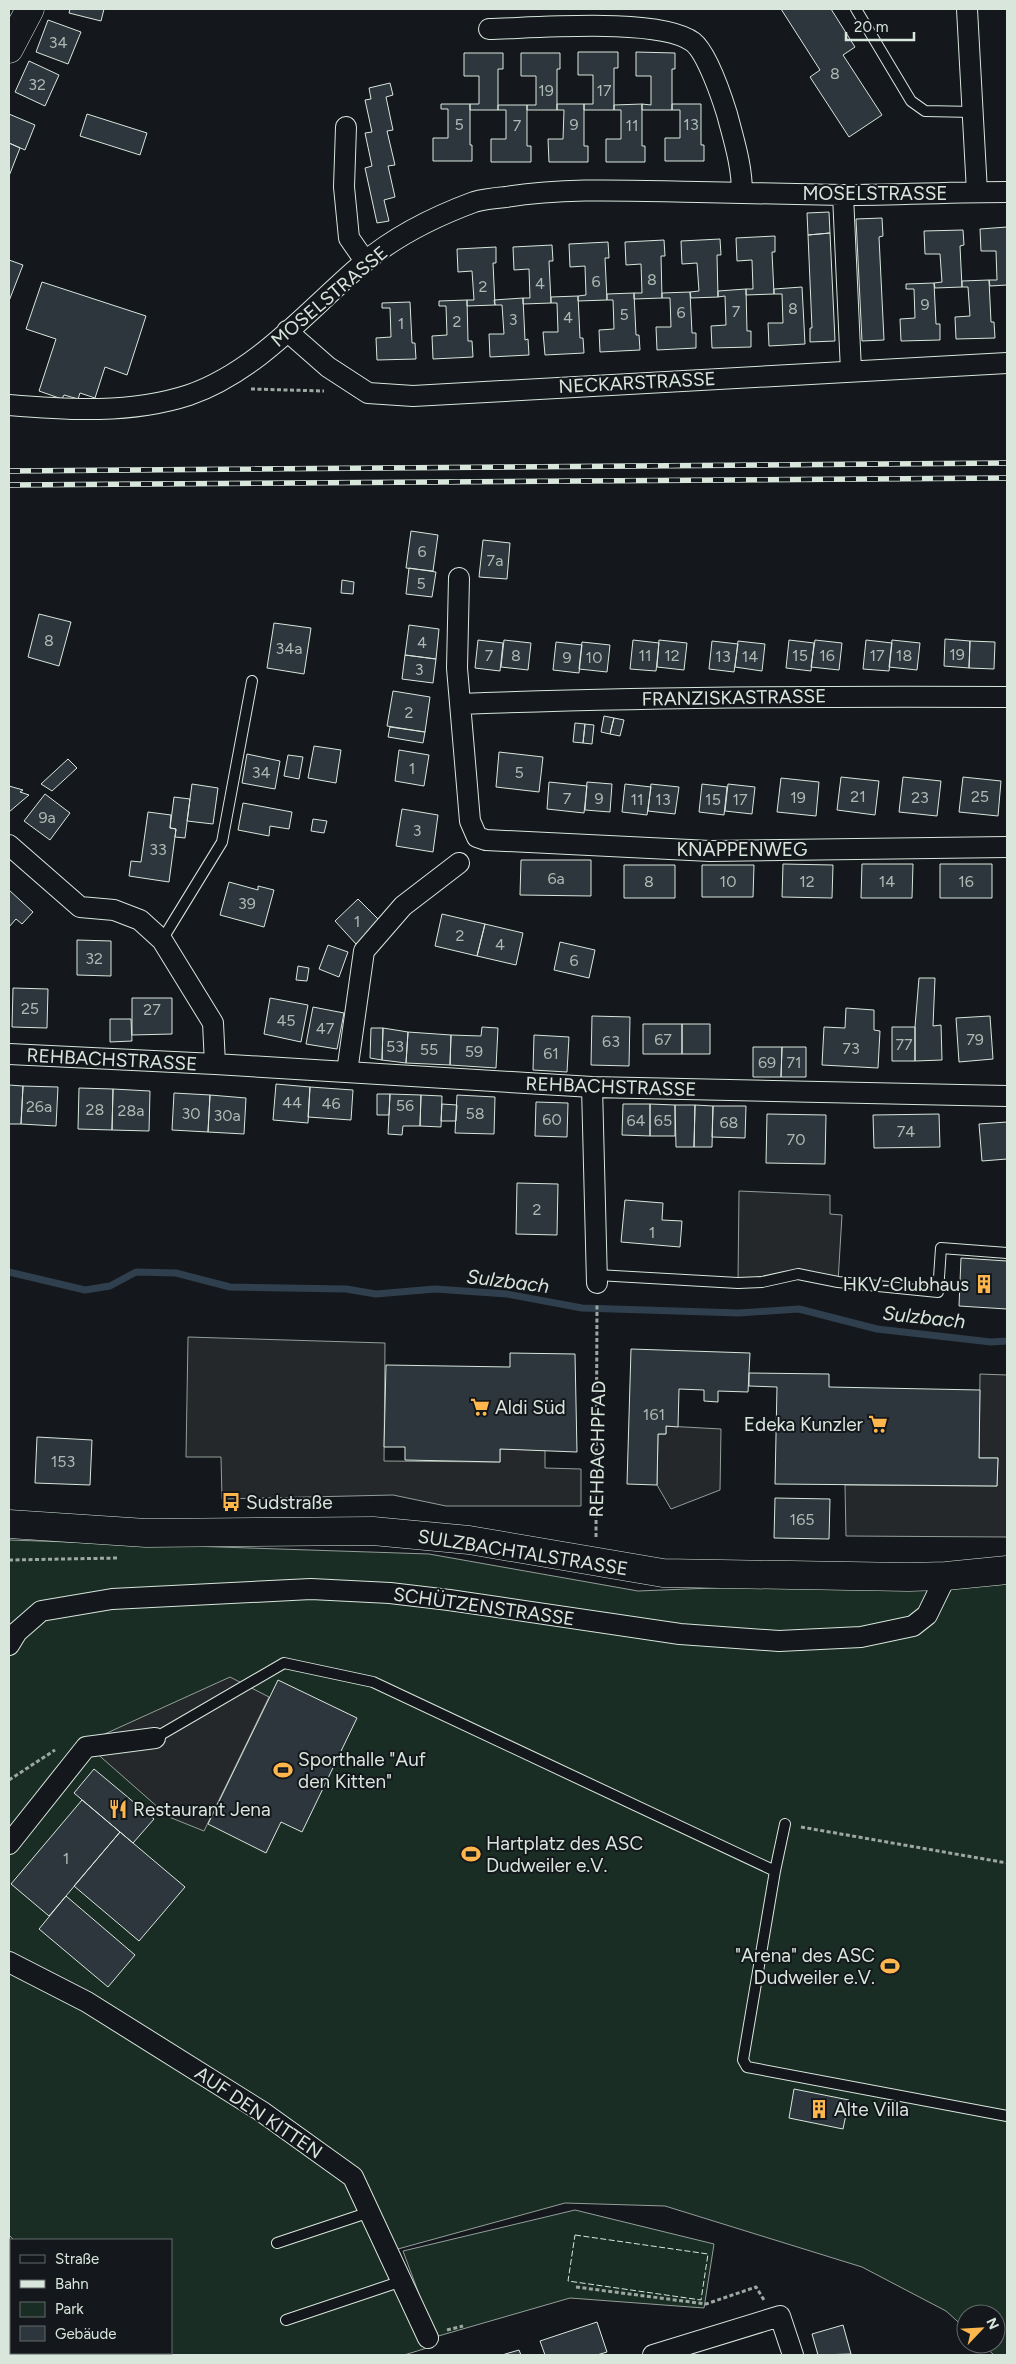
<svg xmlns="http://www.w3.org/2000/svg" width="1016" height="2364" viewBox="0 0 1016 2364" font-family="Figtree,sans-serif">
	<rect width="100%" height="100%" fill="#14181c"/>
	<path fill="#1a2d24" stroke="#939e99" d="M9,1540L429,1554L638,1591L1007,1576V2355H994L982,2344H996V2314H966V2329L946,2311L862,2267L665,2206L565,2203L387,2252L427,2348L404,2355H132L129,2353H171V2240H14L9,2235Z
		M575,2210L714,2244L704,2308L570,2298L435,2337L403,2251Z"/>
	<path fill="#24282b" stroke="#939e99" d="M739,1191L830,1195V1214L842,1215L838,1282L798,1274L738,1283Z
		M188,1337L385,1343L384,1461L500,1462V1449L545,1450V1468L581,1469V1506H446L393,1495L222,1499L221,1457H186Z
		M980,1374L1007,1375V1537L846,1536L845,1485L997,1486L998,1458H979Z
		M666,1426L721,1429L720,1490L671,1509L657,1485L658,1434H666Z
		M230,1677L269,1697L204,1831L169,1817L85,1743Z"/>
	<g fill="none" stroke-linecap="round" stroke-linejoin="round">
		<path stroke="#2f3f4d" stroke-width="7" d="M9,1272L85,1290L110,1286L136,1272L176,1273L230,1287L346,1289L376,1294L435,1289L507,1294L582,1308L739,1313L799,1309L877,1329L991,1342L1007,1341"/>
	</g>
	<path fill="#2c363c" stroke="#d8e6dc" d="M70,9H104L101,21L69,13Z
		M781,9H831L855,47L843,55L882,115L849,137L810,77L820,70Z
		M48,20L81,32L68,64L36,52Z
		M578,52H618V68H614V110H584V104H593V75H578Z
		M636,52L675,53V69H672V110H642V104L651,105V76H636Z
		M464,53H503V69H498V110H470V104H479V76H464Z
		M521,53H560V69H557V110H527V105H536V76H521Z
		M29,61L59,75L45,106L15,92Z
		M390,83L393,95L386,97L393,130L387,131L395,165L388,166L395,197L384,200L389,221L377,223L365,168L372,166L365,133L372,132L365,100L371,99L369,88Z
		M441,104H470V145H472V161H433V138H448V109H441Z
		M557,104H584V146H588V162H549L548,139H563L564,110H557Z
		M642,104V146H645V162H606V139H621V110H614V105Z
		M672,104H701V145H704V161H665V138H680V110H672Z
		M498,105H527V146H531V162H491V139H506V110H498Z
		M9,114L35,125L25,150L9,143Z
		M87,114L147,133L140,155L80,136Z
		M9,143L20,148L9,176Z
		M829,212L830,233L808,235L807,213Z
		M882,218L883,236L879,237L884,340L862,341L856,219Z
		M1007,227V285L990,286L989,280H997L996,251H981L980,229Z
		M963,230L964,245L960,246L962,287L935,288L934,283L942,282L940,254H925L924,231Z
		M830,233L835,341L810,342V328H812L808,235Z
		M775,236V252H772L774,294L746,295V289H753L752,260L737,261L736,238Z
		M720,239L721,255H717L718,297L691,298L690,292L699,291L697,263L682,264L681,241Z
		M664,240L665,256H661L662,298L634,299V293H642L641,264L626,265L625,242Z
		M608,242L609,258H605L607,300L578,301V296L586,295L585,266L570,267L569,244Z
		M552,245L553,261H549L551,303L523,304V298H530L529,269L514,270L513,247Z
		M496,247V263H493L495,305L467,306V300H474L472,271L458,272L457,249Z
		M9,260L23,265L9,301Z
		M989,280L991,322H994L995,338L956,339L955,317L970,316L968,287H962V281Z
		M42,282L146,316L127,375L105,367L95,398L80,393L78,399L64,395L62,399L39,391L56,339L26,329Z
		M934,283L936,324H940V340L901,341L900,319L915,318L914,289H906V284Z
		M802,287L805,344L769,346L768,323H783L782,294H774V289Z
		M746,289L747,331H751V347L712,348L711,326L726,325L725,296L718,297V291Z
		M690,292L692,333H696V348L657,350L656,327H671L670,298H662V293Z
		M634,293L636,335H639L640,350L600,352L599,330L614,329L613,300H607V294Z
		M578,296L580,338H583L584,353L545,355L543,332H558L557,303H551V297Z
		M523,298L525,340L528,339L529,355L490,357L489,334H504L502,305H495L494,300Z
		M467,300L468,341H472L473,357L433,359L432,336L447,335L446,306H439V301Z
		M410,302L412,343H415L416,359L377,360L376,338L391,337L390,308H382V303Z
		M411,531L438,535L433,571L406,568Z
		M483,540L510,543L507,579L479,577Z
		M409,568L436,572L432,597L406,594Z
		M342,580L354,582L353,594L341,593Z
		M39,614L71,622L59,666L28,657Z
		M274,623L311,628L304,674L267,668Z
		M409,625L439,629L436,659L405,655Z
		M945,639L970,641L969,668L944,666Z
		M478,640L503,643L500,671L475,668Z
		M504,640L531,643L528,670L501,667Z
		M633,640L659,643L656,671L630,669Z
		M659,640L687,643L684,670L657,667Z
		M789,640L814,643L811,671L786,668Z
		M815,640L842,643L839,670L811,667Z
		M866,640L892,643L889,671L863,669Z
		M892,640L920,643L917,670L889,667Z
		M712,641L738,644L734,672L709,669Z
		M738,641L765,644L762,671L735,667Z
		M970,641L995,642L994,669L969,668Z
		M556,642L582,645L579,673L553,670Z
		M582,642L610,645L607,672L579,669Z
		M405,655L436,659L433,683L402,679Z
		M393,691L430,697L425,732L387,726Z
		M604,716L614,718L610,734L601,732Z
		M614,718L624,720L620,736L610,734Z
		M575,723L585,724L583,743L573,742Z
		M585,724L594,725L592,744L583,743Z
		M390,727L425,732L423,743L388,737Z
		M314,746L341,750L336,783L308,778Z
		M399,750L429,755L424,786L395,781Z
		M499,752L543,757L539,792L496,787Z
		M247,754L280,761L275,789L242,783Z
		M288,755L303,757L299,779L284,776Z
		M68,759L77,768L52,791L41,784Z
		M841,777L879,781L875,815L837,810Z
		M903,777L941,781L937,816L899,812Z
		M963,777L1001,781L998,816L959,812Z
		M781,778L819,782L816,816L777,812Z
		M549,782L587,786L584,813L547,809Z
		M587,782L612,784L610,812L585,810Z
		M192,784L218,788L213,824L187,821Z
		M625,784L651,787L647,815L622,812Z
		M651,784L679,787L675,814L648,811Z
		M702,784L727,787L724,815L699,812Z
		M728,784L755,787L752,814L725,811Z
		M9,786L23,790L20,792L29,795L9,812Z
		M45,794L70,813L50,840L24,821Z
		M174,797L190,799L185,838L175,837L176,829L170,828Z
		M243,803L292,812L289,829L270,826L269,836L238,830Z
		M402,809L438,815L433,852L396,846Z
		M148,812L171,815L170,828L176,829L169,882L129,876L131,861L141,862Z
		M313,819L327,821L324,833L311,831Z
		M521,860H591V896L520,895Z
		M783,864L833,865L832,898L782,897Z
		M862,864H913L912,898H861Z
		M940,864H992V898H940Z
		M624,865H675V898H624Z
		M702,865H754L753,897H702Z
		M229,882L258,890V886L274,890L264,927L220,915Z
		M9,890L33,912L22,924L16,919L9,927Z
		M358,899L380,921L356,944L335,921Z
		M442,914L485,924L477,956L435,946Z
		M485,924L523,933L516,965L477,956Z
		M77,940L111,941V976L77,975Z
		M560,942L595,950L589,978L554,970Z
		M328,945L348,952L339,977L319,969Z
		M298,966L309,968L307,981L296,980Z
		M919,978H935L933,1026L941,1025L942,1060L915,1061V1027Z
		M13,988L48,989L47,1028L12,1027Z
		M132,998H172V1034L132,1035Z
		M270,998L308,1005L301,1042L264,1034Z
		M313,1007L344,1013L337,1049L306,1044Z
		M846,1008L874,1010V1030L880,1031L878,1068L822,1065L824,1027L845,1028Z
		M592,1016L630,1017L629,1066L591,1065Z
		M990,1016L993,1059L959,1062L956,1018Z
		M110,1019H131L132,1041L110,1042Z
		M643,1024H682V1054H643Z
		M682,1024H710V1054H682Z
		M482,1027L498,1028L496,1068L450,1065L451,1035L481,1036Z
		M892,1027H915V1061H892Z
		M371,1028H383L382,1060L370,1058Z
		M383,1028L408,1032L406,1063L382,1060Z
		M408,1032L451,1035L450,1065L406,1063Z
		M534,1035L569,1037L567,1072L533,1070Z
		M753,1047H782L781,1077H753Z
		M782,1047H806V1077H781Z
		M276,1084L310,1087L308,1123L273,1120Z
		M9,1085L23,1086L21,1124H9Z
		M23,1086L58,1087L56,1126L21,1124Z
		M310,1087L353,1090L351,1120L308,1117Z
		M79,1088L113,1089L112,1130L78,1129Z
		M113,1089L150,1091L149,1131L112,1130Z
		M174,1093L210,1095L208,1132L172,1130Z
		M377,1094H390L389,1115H377Z
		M390,1094L421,1095L420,1126H403L402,1135L388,1134Z
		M210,1095L246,1098L244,1134L208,1132Z
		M421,1095L442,1096L441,1127L420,1126Z
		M457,1095L495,1097L494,1134L455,1133Z
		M536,1102L568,1103L567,1137L535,1136Z
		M442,1104L457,1105L456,1121H441Z
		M623,1104H650V1136L622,1135Z
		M650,1104L675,1105V1136H650Z
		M675,1105H695L694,1147H676Z
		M695,1105L713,1106L712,1147H694Z
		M713,1106H746L745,1138L712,1137Z
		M767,1114L826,1115L825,1164L766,1163Z
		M939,1114L940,1147L874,1148L873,1115Z
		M1007,1122V1159L982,1161L979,1124Z
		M517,1183L558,1184L557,1235L516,1234Z
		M625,1200L663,1203L662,1220L682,1221L680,1247L621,1242Z
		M961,1258L1007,1261V1309L959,1306Z
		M631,1349L750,1353L748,1392L718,1391V1402L704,1401V1390L679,1389L678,1427L666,1426V1434H658L657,1485L627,1484Z
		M510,1353L575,1354L577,1452L500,1449V1462L405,1460V1447H384L386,1365L510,1367Z
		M749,1373L829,1374V1387L980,1390L979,1458H998L997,1486L775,1484L777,1387L749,1386Z
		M37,1437L92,1440L90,1485L35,1483Z
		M775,1498L830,1499L829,1539L774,1538Z
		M278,1680L357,1718L302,1832L281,1822L266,1853L208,1824Z
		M94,1769L154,1819L133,1843L74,1793Z
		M82,1800L120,1832L49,1916L11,1884Z
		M120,1832L185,1887L139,1941L74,1886Z
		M66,1896L135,1955L108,1987L39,1929Z
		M794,2089L849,2100L843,2129L789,2118Z
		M597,2322L607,2352L597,2355H545L540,2341Z
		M843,2325L851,2354L818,2355L812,2334Z
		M519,2350L521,2355H502Z"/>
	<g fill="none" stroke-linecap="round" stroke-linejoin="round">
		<g stroke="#d8e6dc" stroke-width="12">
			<path id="lane" d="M856,9L911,101L925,111L973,112
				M162,940L222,842L252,681
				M597,1275L738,1283L762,1282L798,1274L838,1282L938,1292L941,1248L1007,1253
				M155,1738L284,1663L373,1682L775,1871
				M785,1824L775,1871L743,2060L747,2067L1007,2116
				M277,2243L370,2212
				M286,2320L402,2281"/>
		</g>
		<g stroke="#d8e6dc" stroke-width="22">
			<path id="street" d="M967,9L977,192
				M489,29C534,28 660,17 693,42C707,53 722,98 727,114C734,141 742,165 742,193
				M346,127L344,187L349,238L365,261
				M843,195L851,371
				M287,331L328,367L368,393L413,396L1007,363
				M9,405C68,410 131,414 189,395C258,371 308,310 362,264C394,237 436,216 474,202C484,199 495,198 506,197C569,187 634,191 698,192C746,193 794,194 842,195C897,195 952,192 1007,192
				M459,578L457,668L470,821L477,837L486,840L710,851L1007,847
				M461,704C643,697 825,696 1007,697
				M9,845L80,907L114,910L140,920L162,940L213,1023L215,1064
				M9,1054L215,1064L592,1087L1007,1096
				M347,1072L364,951L403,906L459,863
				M592,1087L597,1283
				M9,1645L17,1632L41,1611L112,1599L311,1589L390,1593L449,1600L680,1634L779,1641L861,1637L913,1626L927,1615L946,1576
				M9,1844L86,1747L155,1738
				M9,1962L87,2002L261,2111L353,2177L428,2338
				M653,2355L780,2316L793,2355"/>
		</g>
		<g stroke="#d8e6dc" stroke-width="29">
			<path id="secondary" d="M9,49L30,9
				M9,1524L146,1533L373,1531L469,1540L663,1573L908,1577L946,1576L1007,1570"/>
		</g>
		<path stroke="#9da8a2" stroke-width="3" stroke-dasharray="4 2.5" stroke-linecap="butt" d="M251,389L324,391
			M596,1537L597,1304
			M9,1560L118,1558
			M9,1780L55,1750
			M801,1827L1007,1863
			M576,2287L706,2304L756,2287L764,2300
			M447,2330L463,2326"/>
		<use href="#lane" stroke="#14181c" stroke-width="10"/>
		<use href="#street" stroke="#14181c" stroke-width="20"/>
		<use href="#secondary" stroke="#14181c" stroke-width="28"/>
		<g stroke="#d8e6dc" stroke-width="5.5">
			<path id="rail" d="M9,471L1007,463
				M9,485L1007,478"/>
		</g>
		<use href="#rail" stroke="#14181c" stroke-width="4" stroke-dasharray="11" stroke-linecap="butt"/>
		<path stroke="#d8e6dc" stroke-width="1" stroke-dasharray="6 2.5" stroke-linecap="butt" d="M575,2235L708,2254L701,2300L568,2281Z"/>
	</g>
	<defs>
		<g id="building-bare" transform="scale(1.5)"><path d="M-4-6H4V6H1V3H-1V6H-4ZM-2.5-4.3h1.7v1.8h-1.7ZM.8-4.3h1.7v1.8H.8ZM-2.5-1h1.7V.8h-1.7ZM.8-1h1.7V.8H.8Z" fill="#ffb74d" stroke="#14181c" stroke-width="2.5" paint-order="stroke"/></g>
		<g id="supermarket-bare" transform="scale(1.5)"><path d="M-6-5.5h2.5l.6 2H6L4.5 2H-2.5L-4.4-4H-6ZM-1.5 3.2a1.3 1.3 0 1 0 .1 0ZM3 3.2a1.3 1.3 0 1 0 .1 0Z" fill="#ffb74d" stroke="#14181c" stroke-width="2.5" paint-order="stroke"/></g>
		<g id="bus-bare" transform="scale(1.5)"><path d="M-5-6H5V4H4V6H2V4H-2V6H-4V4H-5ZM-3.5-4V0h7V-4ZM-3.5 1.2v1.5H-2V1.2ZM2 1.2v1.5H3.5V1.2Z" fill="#ffb74d" stroke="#14181c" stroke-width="2.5" paint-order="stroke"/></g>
		<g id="stadium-bare" transform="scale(1.5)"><path d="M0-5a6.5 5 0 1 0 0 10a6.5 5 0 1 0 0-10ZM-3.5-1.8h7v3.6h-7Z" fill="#ffb74d" stroke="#14181c" stroke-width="2.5" paint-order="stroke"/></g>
		<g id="restaurant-bare" transform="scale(1.5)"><path d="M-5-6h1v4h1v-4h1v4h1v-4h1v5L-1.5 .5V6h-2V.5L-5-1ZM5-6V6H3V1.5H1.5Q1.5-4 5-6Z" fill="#ffb74d" stroke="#14181c" stroke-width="2.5" paint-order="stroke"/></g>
	</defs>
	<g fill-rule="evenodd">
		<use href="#building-bare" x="984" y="1284"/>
		<use href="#supermarket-bare" x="480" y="1407"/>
		<use href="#supermarket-bare" x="878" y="1424"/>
		<use href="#bus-bare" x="231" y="1502"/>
		<use href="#stadium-bare" x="283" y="1770"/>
		<use href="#restaurant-bare" x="118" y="1809"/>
		<use href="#stadium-bare" x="471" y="1854"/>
		<use href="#stadium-bare" x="890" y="1966"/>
		<use href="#building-bare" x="819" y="2109"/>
	</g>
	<g text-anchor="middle" stroke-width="4" stroke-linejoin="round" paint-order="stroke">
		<g font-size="16" fill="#adbab4">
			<text x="58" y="48">34</text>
			<text x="835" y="79">8</text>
			<text x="37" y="90">32</text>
			<text x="546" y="96">19</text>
			<text x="604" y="96">17</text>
			<text x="459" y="130">5</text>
			<text x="574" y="130">9</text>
			<text x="691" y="130">13</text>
			<text x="517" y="131">7</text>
			<text x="632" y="131">11</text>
			<text x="652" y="285">8</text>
			<text x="596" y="287">6</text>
			<text x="540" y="289">4</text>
			<text x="483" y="292">2</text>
			<text x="925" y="310">9</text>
			<text x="793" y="314">8</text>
			<text x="736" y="317">7</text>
			<text x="681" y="318">6</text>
			<text x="624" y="320">5</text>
			<text x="568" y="323">4</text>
			<text x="513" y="325">3</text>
			<text x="457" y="327">2</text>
			<text x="401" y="329">1</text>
			<text x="422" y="557">6</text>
			<text x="495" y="566">7a</text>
			<text x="421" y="589">5</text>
			<text x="49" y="646">8</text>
			<text x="422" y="648">4</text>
			<text x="289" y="654">34a</text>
			<text x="957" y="660">19</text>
			<text x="489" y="661">7</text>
			<text x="516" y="661">8</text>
			<text x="645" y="661">11</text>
			<text x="672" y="661">12</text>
			<text x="800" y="661">15</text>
			<text x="827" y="661">16</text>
			<text x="877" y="661">17</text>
			<text x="904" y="661">18</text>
			<text x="723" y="662">13</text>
			<text x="750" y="662">14</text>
			<text x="567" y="663">9</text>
			<text x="594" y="663">10</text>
			<text x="419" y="675">3</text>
			<text x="409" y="718">2</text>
			<text x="412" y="774">1</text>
			<text x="261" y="778">34</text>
			<text x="519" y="778">5</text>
			<text x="858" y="802">21</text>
			<text x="980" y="802">25</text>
			<text x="798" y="803">19</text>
			<text x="920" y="803">23</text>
			<text x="567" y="804">7</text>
			<text x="599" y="804">9</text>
			<text x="637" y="805">11</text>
			<text x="663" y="805">13</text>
			<text x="713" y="805">15</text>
			<text x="740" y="805">17</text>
			<text x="47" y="823">9a</text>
			<text x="417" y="836">3</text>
			<text x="158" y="855">33</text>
			<text x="556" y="884">6a</text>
			<text x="649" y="887">8</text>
			<text x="728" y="887">10</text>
			<text x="807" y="887">12</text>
			<text x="887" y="887">14</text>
			<text x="966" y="887">16</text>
			<text x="247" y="909">39</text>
			<text x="357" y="927">1</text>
			<text x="460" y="941">2</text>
			<text x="500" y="950">4</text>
			<text x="94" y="964">32</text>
			<text x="574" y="966">6</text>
			<text x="30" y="1014">25</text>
			<text x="152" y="1015">27</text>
			<text x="286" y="1026">45</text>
			<text x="325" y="1034">47</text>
			<text x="663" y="1045">67</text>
			<text x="975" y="1045">79</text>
			<text x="611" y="1047">63</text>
			<text x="904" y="1050">77</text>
			<text x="395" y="1052">53</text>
			<text x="851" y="1054">73</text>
			<text x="429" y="1055">55</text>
			<text x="474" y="1057">59</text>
			<text x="551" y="1059">61</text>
			<text x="767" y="1068">69</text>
			<text x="794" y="1068">71</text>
			<text x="292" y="1108">44</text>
			<text x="331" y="1109">46</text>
			<text x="405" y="1111">56</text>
			<text x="39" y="1112">26a</text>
			<text x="95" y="1115">28</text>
			<text x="131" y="1116">28a</text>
			<text x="191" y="1119">30</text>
			<text x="475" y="1119">58</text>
			<text x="227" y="1121">30a</text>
			<text x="552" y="1125">60</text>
			<text x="636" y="1126">64</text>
			<text x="663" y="1126">65</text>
			<text x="729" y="1128">68</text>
			<text x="906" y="1137">74</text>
			<text x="796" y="1145">70</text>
			<text x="537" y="1215">2</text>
			<text x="652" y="1238">1</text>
			<text x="654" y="1420">161</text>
			<text x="63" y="1467">153</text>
			<text x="802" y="1525">165</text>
			<text x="66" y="1864">1</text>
		</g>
		<g font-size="19" fill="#d8e6dc" stroke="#14181c">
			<text x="875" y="200">MOSELSTRASSE</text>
			<text transform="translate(329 296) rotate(-40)" y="7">MOSELSTRASSE</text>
			<text transform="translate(637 382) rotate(-3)" y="7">NECKARSTRASSE</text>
			<text transform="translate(734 697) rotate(-1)" y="7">FRANZISKASTRASSE</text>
			<text x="742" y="856">KNAPPENWEG</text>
			<text transform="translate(112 1059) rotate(3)" y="7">REHBACHSTRASSE</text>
			<text transform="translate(611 1086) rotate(2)" y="7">REHBACHSTRASSE</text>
			<text transform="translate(597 1449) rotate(-89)" y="7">REHBACHPFAD</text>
			<text transform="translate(523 1552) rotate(9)" y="7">SULZBACHTALSTRASSE</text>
			<text transform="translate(484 1606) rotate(8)" y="7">SCHÜTZENSTRASSE</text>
			<text transform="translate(259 2112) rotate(34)" y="7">AUF DEN KITTEN</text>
		</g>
		<g font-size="19" fill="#d8e6dc" stroke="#14181c" text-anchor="start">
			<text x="969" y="1291" text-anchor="end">HKV-Clubhaus</text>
			<text x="495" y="1414">Aldi Süd</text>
			<text x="863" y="1431" text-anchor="end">Edeka Kunzler</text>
			<text x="246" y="1509">Sudstraße</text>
			<text x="298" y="1766">Sporthalle "Auf<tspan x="298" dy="22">den Kitten"</tspan></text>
			<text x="133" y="1816">Restaurant Jena</text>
			<text x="486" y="1850">Hartplatz des ASC<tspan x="486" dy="22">Dudweiler e.V.</tspan></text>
			<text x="875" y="1962" text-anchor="end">"Arena" des ASC<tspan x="875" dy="22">Dudweiler e.V.</tspan></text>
			<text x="834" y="2116">Alte Villa</text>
		</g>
		<g font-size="20" font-style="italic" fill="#d8e6dc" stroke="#14181c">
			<text transform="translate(508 1281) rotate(7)" y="7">Sulzbach</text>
			<text transform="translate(924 1317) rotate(6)" y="7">Sulzbach</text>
		</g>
	</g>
	<rect width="1016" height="2364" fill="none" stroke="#d8e6dc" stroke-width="20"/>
	<rect x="10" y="2239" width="162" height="115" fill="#14181c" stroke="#626a69"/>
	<rect x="20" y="2255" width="25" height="8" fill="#14181c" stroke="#626a69"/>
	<text x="55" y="2264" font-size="15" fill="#d8e6dc">Straße</text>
	<rect x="20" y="2280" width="25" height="8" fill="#d8e6dc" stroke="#626a69"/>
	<text x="55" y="2289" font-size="15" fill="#d8e6dc">Bahn</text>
	<rect x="20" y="2302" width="25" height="15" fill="#1a2d24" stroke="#626a69"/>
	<text x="55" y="2314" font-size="15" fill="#d8e6dc">Park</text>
	<rect x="20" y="2326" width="25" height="15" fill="#2c363c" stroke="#626a69"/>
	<text x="55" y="2339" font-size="15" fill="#d8e6dc">Gebäude</text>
	<g transform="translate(981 2329) rotate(65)"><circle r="24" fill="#14181c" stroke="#626a69"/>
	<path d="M0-4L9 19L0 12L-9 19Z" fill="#ffb74d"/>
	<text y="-8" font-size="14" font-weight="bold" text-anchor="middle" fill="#d8e6dc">N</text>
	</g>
	<path d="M846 32v8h68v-8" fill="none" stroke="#d8e6dc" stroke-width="2.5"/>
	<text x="854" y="32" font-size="15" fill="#d8e6dc" stroke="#14181c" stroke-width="4" paint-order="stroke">20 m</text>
</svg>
